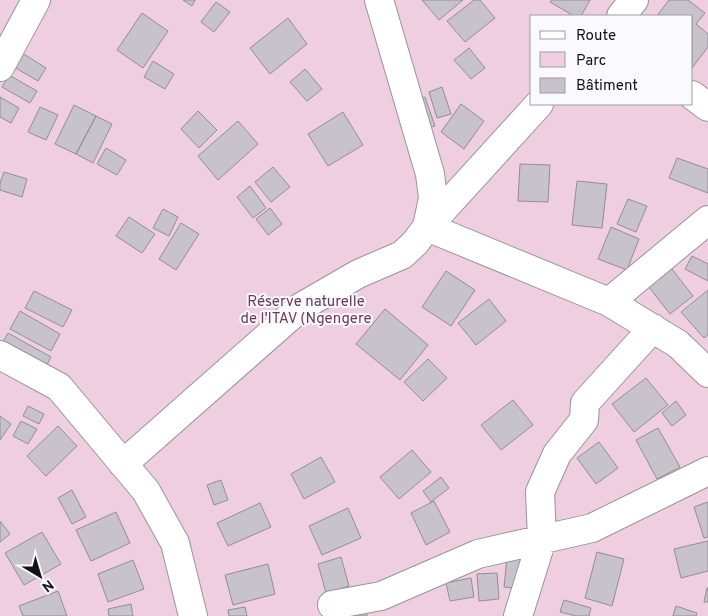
<svg xmlns="http://www.w3.org/2000/svg" width="708" height="616" viewBox="0 0 708 616" font-family="Overpass,sans-serif">
	<rect width="100%" height="100%" fill="#ecebf3"/>
	<path fill="#efcedf" fill-rule="evenodd" d="M0,0H708V616H0ZM532,16H692V104H532Z"/>
	<path fill="#c8c3ca" stroke="#938e94" d="M183,0H195L192,6Z
		M422,0H463L439,20Z
		M474,0H480L495,18L465,42L447,21Z
		M552,0H590L581,16H574L550,2Z
		M669,0H688L705,13L696,24L708,34V47L692,68V16H657Z
		M216,2L230,12L214,32L201,22Z
		M142,13L168,31L143,68L117,50Z
		M288,18L307,44L270,74L250,48Z
		M469,48L485,68L471,79L454,60Z
		M22,53L46,68L38,81L14,67Z
		M153,61L174,74L165,89L144,77Z
		M305,69L322,89L307,101L290,82Z
		M9,75L37,91L30,103L2,87Z
		M442,87L451,114L437,118L429,92Z
		M0,97L19,108L11,123L0,117Z
		M425,97L435,126L422,130L412,101Z
		M461,104L484,121L464,149L441,132Z
		M74,105L96,116L76,154L55,144Z
		M40,107L58,115L46,140L28,132Z
		M198,111L217,130L199,148L181,129Z
		M343,112L363,145L328,166L308,134Z
		M96,116L112,124L93,163L76,154Z
		M238,121L258,144L218,180L198,156Z
		M106,148L126,160L117,175L97,164Z
		M677,158L708,169V193L669,178Z
		M520,164L550,165L548,202L518,201Z
		M273,167L290,187L271,202L255,182Z
		M4,172L27,179L22,197L0,190V183Z
		M577,181L607,184L602,228L572,225Z
		M250,186L266,208L253,218L237,197Z
		M628,199L647,206L636,232L617,224Z
		M270,208L282,224L268,235L256,219Z
		M163,209L178,217L169,236L153,228Z
		M129,217L155,234L142,253L116,236Z
		M181,223L199,234L176,270L159,259Z
		M611,227L639,239L627,270L598,259Z
		M692,256L708,264V281L685,269Z
		M668,264L693,296L670,314L645,282Z
		M446,271L475,290L451,326L422,307Z
		M708,290V335L704,338L681,312Z
		M34,291L72,310L63,327L25,308Z
		M489,299L506,321L476,345L458,323Z
		M385,309L428,345L400,380L356,344Z
		M20,311L60,334L51,351L10,329Z
		M8,333L51,357L42,374L0,347Z
		M428,359L447,378L423,401L404,382Z
		M646,378L668,405L634,432L612,404Z
		M513,400L533,425L501,450L481,425Z
		M676,401L686,415L672,426L662,413Z
		M28,406L44,414L39,424L23,416Z
		M0,416L11,424L0,440Z
		M21,421L37,429L28,444L13,436Z
		M58,426L77,446L46,476L27,456Z
		M658,428L680,467L657,479L636,440Z
		M599,442L618,468L596,484L577,458Z
		M412,450L431,472L399,499L380,477Z
		M321,457L335,482L304,499L291,474Z
		M441,477L449,488L431,502L423,491Z
		M221,480L228,500L214,505L207,485Z
		M72,490L86,517L72,524L58,498Z
		M434,501L450,532L426,545L411,513Z
		M708,502V537L704,538L694,507Z
		M260,503L271,527L228,546L217,523Z
		M348,508L361,538L322,555L309,526Z
		M116,512L130,543L91,561L76,530Z
		M0,521L10,534L0,542Z
		M42,532L61,564L24,585L5,553Z
		M708,541V571L681,578L674,549Z
		M597,552L624,559L612,606L585,598Z
		M341,557L349,586L326,593L318,564Z
		M507,557L523,558L521,589L504,587Z
		M133,560L144,589L108,602L98,574Z
		M268,564L275,594L233,605L225,575Z
		M497,573L499,599L479,601L477,574Z
		M471,578L474,597L450,601L446,583Z
		M707,588H708V602H704Z
		M58,591L67,616H23L19,606Z
		M564,600L591,608L589,616H576L560,612Z
		M131,604L133,616H109L108,609Z
		M676,606L697,613L696,616H673Z
		M245,607L247,616H229L228,610Z
		M366,608L367,616H336Z"/>
	<g fill="none" stroke-linecap="round" stroke-linejoin="round">
		<g stroke="#96959d" stroke-width="30">
			<path id="street" d="M379,0L430,174L433,198L427,227L609,302L678,344L708,373
				M621,16L634,0
				M0,67L36,0
				M692,95L708,107
				M609,302L708,220
				M0,355L59,387L146,491L175,543L193,616
				M123,464L301,307L358,274L402,255L415,243L427,227L539,104
				M332,605L381,596L478,554L592,528L708,471
				M518,616L542,539L540,492L557,454L584,420L585,403L653,328"/>
		</g>
		<use href="#street" stroke="#fff" stroke-width="28"/>
	</g>
	<g text-anchor="middle" stroke-width="4" stroke-linejoin="round" paint-order="stroke">
		<g font-size="15" fill="#6d3958" stroke="#f9f9fe">
			<text x="306" y="306">Réserve naturelle<tspan x="306" dy="17">de l'ITAV (Ngengere</tspan></text>
		</g>
	</g>
	<rect x="530" y="15" width="162" height="90" fill="#f9f9fe" stroke="#9d9da1"/>
	<rect x="540" y="31" width="25" height="8" fill="#ffffff" stroke="#9d9da1"/>
	<text x="576" y="40" font-size="15" fill="#131316">Route</text>
	<rect x="540" y="52" width="25" height="15" fill="#efcedf" stroke="#9d9da1"/>
	<text x="576" y="65" font-size="15" fill="#131316">Parc</text>
	<rect x="540" y="78" width="25" height="15" fill="#c8c3ca" stroke="#9d9da1"/>
	<text x="576" y="90" font-size="15" fill="#131316">Bâtiment</text>
	<g transform="translate(40 576) rotate(142)" stroke="#f9f9fe" stroke-width="4" paint-order="stroke">
	<path d="M0-4L9 19L0 12L-9 19Z" fill="#131316"/>
	<text y="-8" font-size="14" font-weight="bold" text-anchor="middle" fill="#131316">N</text>
	</g>
</svg>
